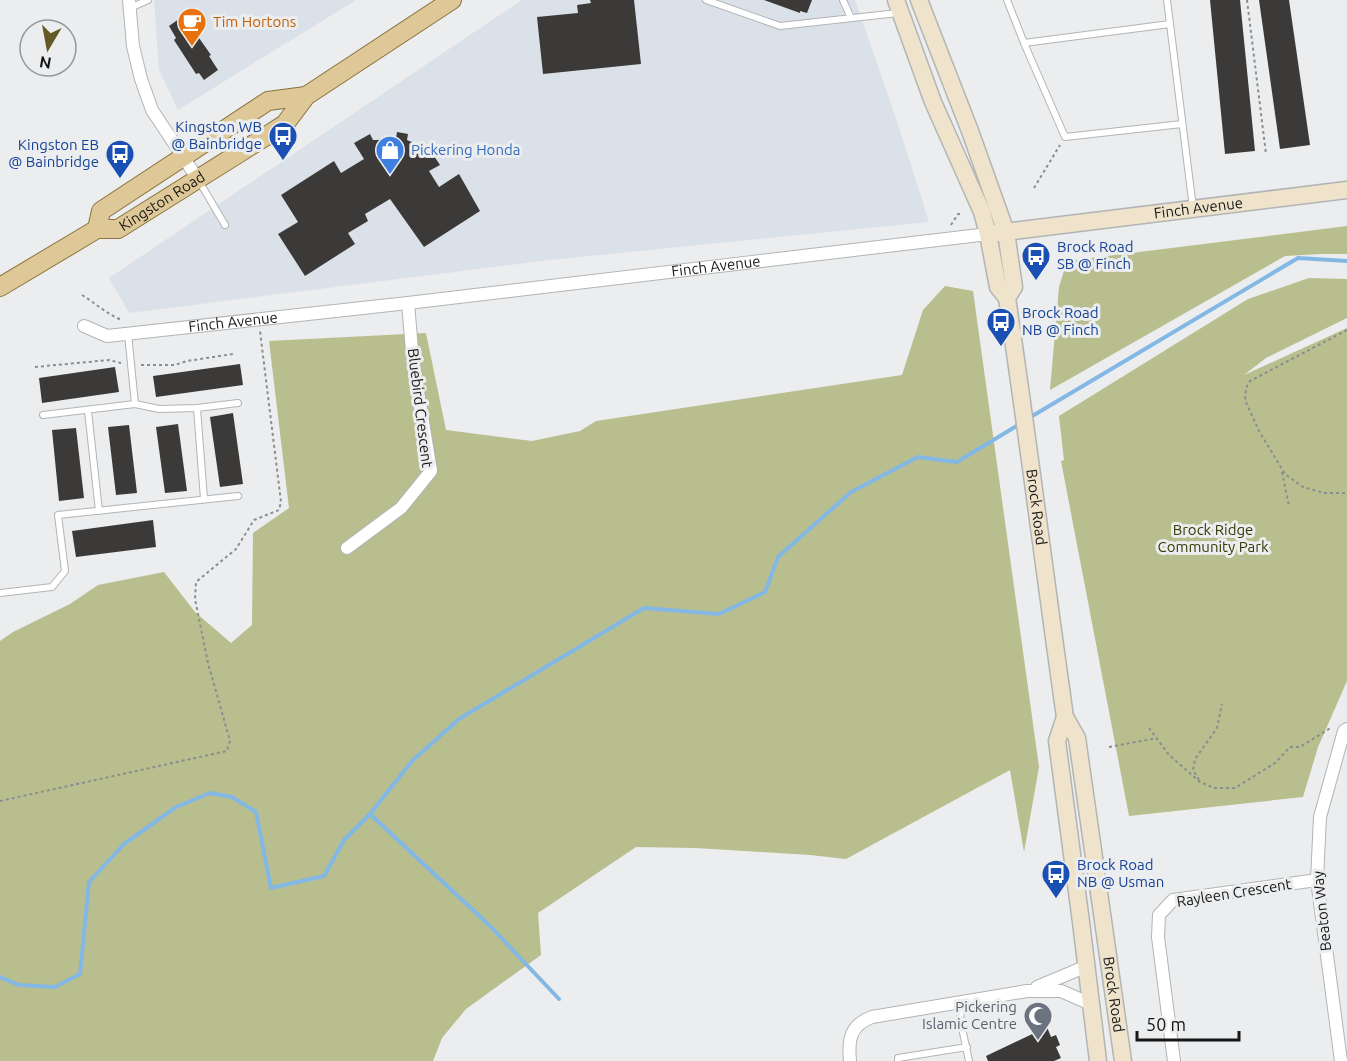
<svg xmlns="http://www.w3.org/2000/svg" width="1347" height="1061" viewBox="0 0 1347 1061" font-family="Ubuntu,sans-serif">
	<rect width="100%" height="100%" fill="#ebedee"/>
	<path fill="#dbe1e9" d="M154,0H356L178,110L159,70Z
		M522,0H855L897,121L929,222L550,260L129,313L109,278Z"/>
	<path fill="#b9be8e" d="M1347,226V254H1320L1285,256L1050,390L1059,287L1067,261Z
		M1309,278L1347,279V318L1266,358L1244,375L1347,328V681L1318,747L1303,797L1129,816L1061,461L1064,460L1059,416L1248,299Z
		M945,286L973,291L1039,767L1024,852L1010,770L846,859L810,855L696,848L636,847L538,913L541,955L466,1009L442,1038L433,1061H0V641L13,632L70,604L98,585L164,572L195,612L231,643L252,625L253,533L289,508L269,341L426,333L446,430L532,441L580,431L596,421L902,375L923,310Z"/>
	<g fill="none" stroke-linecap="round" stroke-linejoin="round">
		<path stroke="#83b8e5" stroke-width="4" d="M1029,418L1298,258L1347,261
			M370,814L490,926L559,999
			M0,977L19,985L55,987L80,974L89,882L124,844L176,807L210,793L232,797L256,812L271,888L324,876L344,840L370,814L412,761L459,719L644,608L719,614L765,592L778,557L851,492L918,457L957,462L1020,424"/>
	</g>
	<path fill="#3c3a39" d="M590,0H634L641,64L543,74L537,17L578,13L577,5L591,3Z
		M764,0H812L807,13L800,11V13Z
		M1210,0H1240L1255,151L1225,154Z
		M1259,0H1289L1310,145L1280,149Z
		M179,19L187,31L192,28L211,55L209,56L218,70L204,80L199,73L196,74L174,40L176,38L169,26Z
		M397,132L408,134L407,140L414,143L425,153L430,150L440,165L429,171L439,187L459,174L480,211L424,247L390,199L365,214L368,221L348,233L355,244L305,276L278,234L298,222L281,195L334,161L341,173L364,159L354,143L370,134L373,140H377L396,138Z
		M240,364L243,385L156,397L153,376Z
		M115,367L119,392L42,403L39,378Z
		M233,413L243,484L220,487L210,417Z
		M178,424L187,491L165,493L156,427Z
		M129,425L137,493L116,495L108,427Z
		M76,428L84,498L59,501L52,430Z
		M153,520L156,547L76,557L72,531Z
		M1047,1027L1051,1037L1056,1035L1060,1045L1056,1047L1061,1058L1054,1061H988L986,1056Z"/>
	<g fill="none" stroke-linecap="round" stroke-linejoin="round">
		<g stroke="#b2b4b5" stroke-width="8">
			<path id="service" d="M706,0L780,26L898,13
				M843,0L851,18
				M1007,0L1024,43L1065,137L1182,124
				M1167,0L1193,208
				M130,8L148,0
				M1024,43L1170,24
				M199,181L225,225
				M128,334L135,404
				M197,408L204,499
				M88,411L99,511
				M43,415L135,404L159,409L197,408L238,403
				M0,593L52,587L65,571L58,515L238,496
				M959,1002L961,1023L969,1061
				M898,1061V1058L967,1047"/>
		</g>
		<g stroke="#b2b4b5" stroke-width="14">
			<g id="minor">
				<path d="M129,0L133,46L141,79L152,110L197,178"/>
				<path id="s1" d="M84,326L107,336L408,303L988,234"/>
				<path d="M347,548L401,508L431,471L413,362L408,303"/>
				<path d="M1037,987L1087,966"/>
				<path d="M850,1061C848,1040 850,1025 872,1017L1027,991H1061L1091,1004"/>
				<path d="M1174,1061L1158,937L1159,915L1173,900L1317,880"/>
				<path d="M1341,1061L1317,880L1320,817L1344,731L1347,729"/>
			</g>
		</g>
		<g stroke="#b2b4b5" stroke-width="19">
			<g id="secondary">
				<path id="s2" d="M896,0L933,102L982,212L988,234L998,287L1007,298C1028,438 1045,577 1065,717L1077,738L1123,1061"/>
				<path d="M919,0L970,131L1006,232L1014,287L1007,298"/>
				<path id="s3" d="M988,234L1347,190"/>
				<path d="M1065,717L1057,741L1081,922L1098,1061"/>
			</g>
		</g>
		<g stroke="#8b723d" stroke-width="20">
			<g id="primary">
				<path d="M97,229L101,211L268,101L306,96"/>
				<path id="s4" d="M0,287L97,229H118L268,135L285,124L306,96L452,0"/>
			</g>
		</g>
		<path stroke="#8c8d8e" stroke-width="2" stroke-dasharray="3 3" stroke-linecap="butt" d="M1247,0L1266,154
			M1034,188L1060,145
			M951,225L958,214H962
			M82,295C95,303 108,315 122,320
			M1347,330L1250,381L1246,388L1245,400L1259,431L1285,474L1303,487L1324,493H1347
			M141,365H175L187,361L233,354
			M35,367L109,360L121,363
			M1282,472L1289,506
			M1149,728L1169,755L1200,782L1214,788H1235L1275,763L1290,747H1300L1332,727
			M1109,747L1157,738
			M1199,780L1193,770L1195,759L1217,728L1222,704
			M0,801L227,751L230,741L208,663L195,599L196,582L236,549L254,520L279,510L281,502L260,331"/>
		<use href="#service" stroke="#fff" stroke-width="6"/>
		<use href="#minor" stroke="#fff" stroke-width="12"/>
		<use href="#secondary" stroke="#efe4cb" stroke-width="16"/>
		<use href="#primary" stroke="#dfc897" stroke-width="18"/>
	</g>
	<defs>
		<g id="cafe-pin" transform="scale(1.5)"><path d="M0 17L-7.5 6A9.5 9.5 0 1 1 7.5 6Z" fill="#e8710a" stroke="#ebedee"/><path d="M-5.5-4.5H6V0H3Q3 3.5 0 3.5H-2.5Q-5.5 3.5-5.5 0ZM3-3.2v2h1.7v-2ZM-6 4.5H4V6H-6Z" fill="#fff"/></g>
		<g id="bus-pin" transform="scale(1.5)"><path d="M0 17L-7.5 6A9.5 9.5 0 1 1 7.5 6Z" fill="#1a4fb4" stroke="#ebedee"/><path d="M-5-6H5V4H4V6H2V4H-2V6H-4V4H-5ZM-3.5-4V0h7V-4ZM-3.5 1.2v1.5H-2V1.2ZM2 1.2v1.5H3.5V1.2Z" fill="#fff"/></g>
		<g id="shop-pin" transform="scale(1.5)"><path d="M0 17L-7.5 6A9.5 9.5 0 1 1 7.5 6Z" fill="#3f7fe0" stroke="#ebedee"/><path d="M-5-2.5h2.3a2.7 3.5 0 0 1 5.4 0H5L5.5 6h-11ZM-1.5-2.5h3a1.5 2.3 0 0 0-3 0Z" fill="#fff"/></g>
		<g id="mosque-pin" transform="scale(1.5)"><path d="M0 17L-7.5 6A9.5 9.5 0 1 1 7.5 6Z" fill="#6b7280" stroke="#ebedee"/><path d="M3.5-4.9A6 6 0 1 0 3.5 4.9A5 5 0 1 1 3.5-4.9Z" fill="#fff"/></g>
	</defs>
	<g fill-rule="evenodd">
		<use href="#cafe-pin" x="192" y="22"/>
		<use href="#bus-pin" x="283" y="136"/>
		<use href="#shop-pin" x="390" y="150"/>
		<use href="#bus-pin" x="120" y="154"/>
		<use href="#bus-pin" x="1036" y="256"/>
		<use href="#bus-pin" x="1001" y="322"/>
		<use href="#bus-pin" x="1056" y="874"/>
		<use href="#mosque-pin" x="1038" y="1016"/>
	</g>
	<g text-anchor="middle" stroke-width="6" stroke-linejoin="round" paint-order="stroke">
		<g font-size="15" fill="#c56008" stroke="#ebedee" text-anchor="start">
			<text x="213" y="27">Tim Hortons</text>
		</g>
		<g font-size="15" fill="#164399" stroke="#ebedee" text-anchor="start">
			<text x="262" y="132" text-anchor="end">Kingston WB<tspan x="262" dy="17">@ Bainbridge</tspan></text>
			<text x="99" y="150" text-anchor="end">Kingston EB<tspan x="99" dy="17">@ Bainbridge</tspan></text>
			<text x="1057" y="252">Brock Road<tspan x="1057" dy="17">SB @ Finch</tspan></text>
			<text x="1022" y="318">Brock Road<tspan x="1022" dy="17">NB @ Finch</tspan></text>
			<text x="1077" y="870">Brock Road<tspan x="1077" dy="17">NB @ Usman</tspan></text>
		</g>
		<g font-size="15" fill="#366cbe" stroke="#ebedee" text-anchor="start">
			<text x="411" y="155">Pickering Honda</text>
		</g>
		<g font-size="15" fill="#161617" stroke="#ebedee">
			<text dy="5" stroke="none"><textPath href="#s4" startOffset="186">Kingston Road</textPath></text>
			<text dy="5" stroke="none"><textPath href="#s3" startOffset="212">Finch Avenue</textPath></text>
			<text dy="5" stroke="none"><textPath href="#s1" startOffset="638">Finch Avenue</textPath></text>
			<text dy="5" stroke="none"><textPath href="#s1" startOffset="152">Finch Avenue</textPath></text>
			<text transform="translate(420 408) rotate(83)" y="5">Bluebird Crescent</text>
			<text dy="5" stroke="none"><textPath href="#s2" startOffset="531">Brock Road</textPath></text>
			<text transform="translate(1234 893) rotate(-9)" y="5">Rayleen Crescent</text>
			<text transform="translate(1322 911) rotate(-96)" y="5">Beaton Way</text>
			<text dy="5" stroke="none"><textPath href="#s2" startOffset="1026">Brock Road</textPath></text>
		</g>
		<g font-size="15" fill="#363804" stroke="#ebedee">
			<text x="1213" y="535">Brock Ridge<tspan x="1213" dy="17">Community Park</tspan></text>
		</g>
		<g font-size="15" fill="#5b616d" stroke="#ebedee" text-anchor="end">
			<text x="1017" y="1012">Pickering<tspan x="1017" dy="17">Islamic Centre</tspan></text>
		</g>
	</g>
	<g transform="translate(48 48) rotate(190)"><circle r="28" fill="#ebedee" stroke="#969798" stroke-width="1.5"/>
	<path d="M0-4.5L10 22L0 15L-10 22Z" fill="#645a26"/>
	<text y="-9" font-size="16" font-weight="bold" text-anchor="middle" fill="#161617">N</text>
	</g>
	<path d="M1137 1031v9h102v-9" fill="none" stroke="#161617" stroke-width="3"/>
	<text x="1146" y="1031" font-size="18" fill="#161617" stroke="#ebedee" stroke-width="4.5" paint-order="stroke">50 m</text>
</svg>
